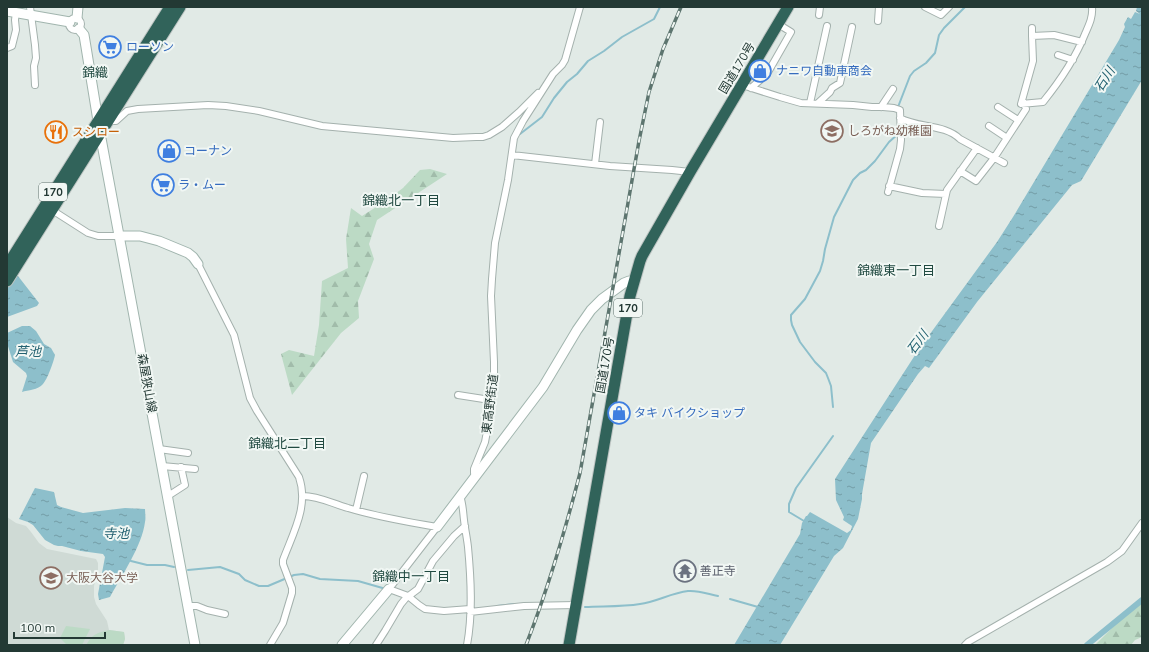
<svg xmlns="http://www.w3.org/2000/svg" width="1149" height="652" viewBox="0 0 1149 652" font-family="Mulish,'Noto Sans JP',sans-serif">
	<defs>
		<pattern id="forest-firs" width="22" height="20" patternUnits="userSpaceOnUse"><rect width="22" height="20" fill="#bcdac5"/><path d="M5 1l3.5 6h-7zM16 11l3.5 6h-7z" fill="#a1bcaa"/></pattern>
		<pattern id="water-ripples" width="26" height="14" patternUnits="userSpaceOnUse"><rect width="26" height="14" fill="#8dbfcb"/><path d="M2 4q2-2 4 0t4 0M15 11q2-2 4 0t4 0" fill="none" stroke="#739ca6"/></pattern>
	</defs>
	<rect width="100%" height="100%" fill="#e1eae6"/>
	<path fill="#cfdad5" d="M7,517L16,523L26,526L31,532L39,543L47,549L96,559L98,563V570L94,586V597L96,604L107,621L109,630L124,632L125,639L123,645H7Z"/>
	<path fill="url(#forest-firs)" d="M430,169L447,174L377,220L369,244L374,259L358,301L359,318L341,333L292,395L281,354L289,350L314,356L319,325L322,281L348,268L346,239L351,208L362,216L384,202L403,188L420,170Z
		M1142,603V637L1135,640L1131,645H1095L1119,621Z"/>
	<path fill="#bcdac5" d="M66,626L90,629L82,645H67L60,638Z
		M109,630L124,632L125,639L123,645H86C94,633 95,634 109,630Z"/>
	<path fill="url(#water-ripples)" d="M1137,7H1142V80L1081,181L1072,185L977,302L929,368L925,366L918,374L871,443L862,494V499L858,519L843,548L834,556L780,645H734L800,534L802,523L806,516H807L810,512L847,533L851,530L852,526L843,520L844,517L836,500L835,479L919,349L997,242L1013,217L1119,40L1125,27L1124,24L1128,17L1131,19L1135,12L1140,14L1136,11Z
		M7,267L18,276L39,303L37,306L7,317Z
		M22,326H30L36,331L44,344L51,348L55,355C54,361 47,380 43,384C38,390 28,390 22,392L27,376L26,373L13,362L7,343V333Z
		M35,488L54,492L57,505L61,507L83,513L125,508L145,509C145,513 146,518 145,522C142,546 122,575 110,597L99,600L98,594L105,557L103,554L81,551L62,546H58L54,545L45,540L33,525L28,522L19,519Z"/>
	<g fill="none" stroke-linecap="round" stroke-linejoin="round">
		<path stroke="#8dbfcb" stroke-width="2" d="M898,122V107L910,76L914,71L926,63L935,53L939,35L944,28L965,7
			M520,134L542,117L554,98L567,82L577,74L588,61L604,51L622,37L654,19L660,7
			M833,407L831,386L828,378L826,373L815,362L800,342L792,325L791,320V315L805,299L820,271L823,261L825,249L834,217L853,180L860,173L866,170L875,161L889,142L898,134
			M804,521L789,512V504L796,488L833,436
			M129,559L131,561L147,565H165L174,567
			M188,570L220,567L239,574L245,580L259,586H268L294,575L303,574L320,579L358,581L386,589
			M730,599L758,607
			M497,606L514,604
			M585,607C603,606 622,607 640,604C656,602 671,593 688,591C698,590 708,594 718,596"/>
		<path stroke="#8dbfcb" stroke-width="6" d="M1087,645L1142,600"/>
		<g stroke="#a4b1ad" stroke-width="8">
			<path id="street" d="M30,7L35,45L36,58L34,66L35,85
				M925,7L941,15L949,7
				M819,15L820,7
				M69 24a6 6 0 1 1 12 0a6 6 0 1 1-12 0Z
				M878,21L879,7
				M1032,36V28
				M1082,42L1054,35L1032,36L1033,61L1021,104L1043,102C1060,81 1075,59 1085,34C1089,25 1093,17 1092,7
				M7,48L12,46L16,30L15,20L16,12
				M1058,55L1073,60
				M742,85L780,97L801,103L853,105L872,107H883L894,108L900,110L901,140L900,149L888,192
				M751,88L767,74L791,32L778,24
				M810,103L827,26
				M818,103L830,92L832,88L840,83L852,27
				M881,107L893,89
				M998,107L1018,120
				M900,118C918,128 945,124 960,139L1004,163
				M106,121H116L127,111L138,109L208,105L226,106L259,111L322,126L453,138L476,137H483L489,135L502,127L519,112L538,93
				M989,126L1007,138
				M512,155L610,166L672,170L690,172
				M595,164L600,122
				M960,171L976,181L994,158L1026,109L1024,103
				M889,186L922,193L946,194
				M52,210L88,233L98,236H120
				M939,226L947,190L977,148
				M198,264L234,335L250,398L257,411L299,477C309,506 293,533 283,560V564L292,588V593L283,623L270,645
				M458,395L490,400
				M159,449L188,453
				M162,466L195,469
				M476,476L474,473V469L485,442L488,426L489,412L494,378V362L491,296L492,279L495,243L508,180L514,138L523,121L546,85L553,74L562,65L565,60L580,7
				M168,496L185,485L181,467
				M303,496C319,496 333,504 348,508C377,517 407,522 437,527L389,589L408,596L419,605L425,609L444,611L470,609
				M460,496C463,504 463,512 464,520C465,529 467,538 468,547C471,579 473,613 467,645
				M356,510L364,476
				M188,606H197L207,610L225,614
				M470,612L524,606L576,605
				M376,645L385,631L401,604L406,598L418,589L433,561L454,536L465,526
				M965,645L968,642L1107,562L1122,551L1142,523"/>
		</g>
		<g stroke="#a1b5ae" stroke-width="11">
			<path id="secondary" d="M7,11L70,22
				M77,18L78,7
				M79,29L84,35L86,47L100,133L195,645
				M120,236H140L159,241L188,253L193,257L198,264
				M437,527L543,387L577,330L591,310L602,299L624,283L629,281L634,283
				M342,645L389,589"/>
		</g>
		<g stroke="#bdc4c2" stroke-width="13">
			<path id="highway" d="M7,266L170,7
				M7,281L180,7
				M569,645L630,296L640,261L642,256L690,172L788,7"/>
		</g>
		<use href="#street" stroke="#fff" stroke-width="6"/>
		<use href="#secondary" stroke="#fff" stroke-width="9"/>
		<use href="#highway" stroke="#31635a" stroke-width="11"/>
		<g stroke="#5d756f" stroke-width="3.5">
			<path id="rail" d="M526,645C548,589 565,531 580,473L639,141L649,92L663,49L681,7"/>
		</g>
		<use href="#rail" stroke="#f1f7f4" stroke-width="2" stroke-dasharray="6" stroke-linecap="butt"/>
	</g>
	<defs>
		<g id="supermarket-ring" transform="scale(1.15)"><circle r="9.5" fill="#f1f7f4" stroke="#3f7fe0" stroke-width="1.5"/><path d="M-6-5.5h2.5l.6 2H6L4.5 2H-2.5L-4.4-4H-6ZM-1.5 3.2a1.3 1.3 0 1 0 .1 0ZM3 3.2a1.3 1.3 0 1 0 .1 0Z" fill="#3f7fe0"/></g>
		<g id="shop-ring" transform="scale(1.15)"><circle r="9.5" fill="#f1f7f4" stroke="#3f7fe0" stroke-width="1.5"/><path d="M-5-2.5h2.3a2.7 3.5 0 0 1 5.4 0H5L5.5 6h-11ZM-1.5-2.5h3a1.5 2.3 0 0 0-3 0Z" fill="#3f7fe0"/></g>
		<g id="school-ring" transform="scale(1.15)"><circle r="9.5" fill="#f1f7f4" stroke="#8d6e63" stroke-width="1.5"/><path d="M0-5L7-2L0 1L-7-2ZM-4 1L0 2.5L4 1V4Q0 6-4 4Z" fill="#8d6e63"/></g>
		<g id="restaurant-ring" transform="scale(1.15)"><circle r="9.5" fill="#f1f7f4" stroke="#e8710a" stroke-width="1.5"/><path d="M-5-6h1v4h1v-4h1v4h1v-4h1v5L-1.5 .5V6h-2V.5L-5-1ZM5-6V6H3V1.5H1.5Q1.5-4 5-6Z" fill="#e8710a"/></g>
		<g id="temple-ring" transform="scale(1.15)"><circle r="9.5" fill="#f1f7f4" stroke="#6b7280" stroke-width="1.5"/><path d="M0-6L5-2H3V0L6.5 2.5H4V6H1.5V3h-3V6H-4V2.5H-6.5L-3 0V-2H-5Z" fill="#6b7280"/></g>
		<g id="university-ring" transform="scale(1.15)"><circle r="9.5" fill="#f1f7f4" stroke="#8d6e63" stroke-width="1.5"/><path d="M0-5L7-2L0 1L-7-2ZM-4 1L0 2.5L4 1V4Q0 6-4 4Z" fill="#8d6e63"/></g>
	</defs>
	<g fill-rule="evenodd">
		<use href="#supermarket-ring" x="110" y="47"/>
		<use href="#shop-ring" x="760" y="71"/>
		<use href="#school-ring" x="832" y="131"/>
		<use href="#restaurant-ring" x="56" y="132"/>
		<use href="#shop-ring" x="169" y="151"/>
		<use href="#supermarket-ring" x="163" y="185"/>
		<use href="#shop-ring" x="619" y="413"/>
		<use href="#temple-ring" x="685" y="571"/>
		<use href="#university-ring" x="51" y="578"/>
	</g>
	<g text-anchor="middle" stroke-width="4" stroke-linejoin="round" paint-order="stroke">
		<g fill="#f1f7f4" stroke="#61726e" stroke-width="1">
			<rect x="39" y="183" width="28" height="18" rx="3"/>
			<rect x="614" y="299" width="28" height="18" rx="3"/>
		</g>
		<g font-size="11" font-weight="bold" fill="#233934">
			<text x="53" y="196">170</text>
			<text x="628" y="312">170</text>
		</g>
		<g font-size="12" fill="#366cbe" stroke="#f1f7f4" text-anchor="start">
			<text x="126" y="51">ローソン</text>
			<text x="776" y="75">ナニワ自動車商会</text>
			<text x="184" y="155">コーナン</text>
			<text x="178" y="189">ラ・ムー</text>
			<text x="634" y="417">タキ バイクショップ</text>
		</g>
		<g font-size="12" fill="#233934" stroke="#f1f7f4">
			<text transform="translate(737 68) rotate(-59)" y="4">国道170号</text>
			<text transform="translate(605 365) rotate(-80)" y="4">国道170号</text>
			<text transform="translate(147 383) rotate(80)" y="4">森屋狭山線</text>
			<text transform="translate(490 404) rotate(-83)" y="4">東高野街道</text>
		</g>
		<g font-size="12" fill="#785e54" stroke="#f1f7f4" text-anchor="start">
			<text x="848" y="135">しろがね幼稚園</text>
			<text x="66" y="582">大阪大谷大学</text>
		</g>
		<g font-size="12" fill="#c56008" stroke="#f1f7f4" text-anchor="start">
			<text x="72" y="136">スシロー</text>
		</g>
		<g font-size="12" fill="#5b616d" stroke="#f1f7f4" text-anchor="start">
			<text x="700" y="575">善正寺</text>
		</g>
		<g font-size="13" fill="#214a41" stroke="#f1f7f4">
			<text x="95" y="77">錦織</text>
			<text x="401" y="205">錦織北一丁目</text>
			<text x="896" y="275">錦織東一丁目</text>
			<text x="287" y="448">錦織北二丁目</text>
			<text x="411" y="581">錦織中一丁目</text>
		</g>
		<g font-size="13" font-style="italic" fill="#226170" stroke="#f1f7f4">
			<text transform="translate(1104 79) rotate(-58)" y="5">石川</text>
			<text transform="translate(917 342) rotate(-53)" y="5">石川</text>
			<text x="28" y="356">芦池</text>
			<text x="116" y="538">寺池</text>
		</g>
	</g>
	<rect width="1149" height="652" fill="none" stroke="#233934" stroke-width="16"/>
	<path d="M14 632v6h91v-6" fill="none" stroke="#233934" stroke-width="2"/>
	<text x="20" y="632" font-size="12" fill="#233934" stroke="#f1f7f4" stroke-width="3" paint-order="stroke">100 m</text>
</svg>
